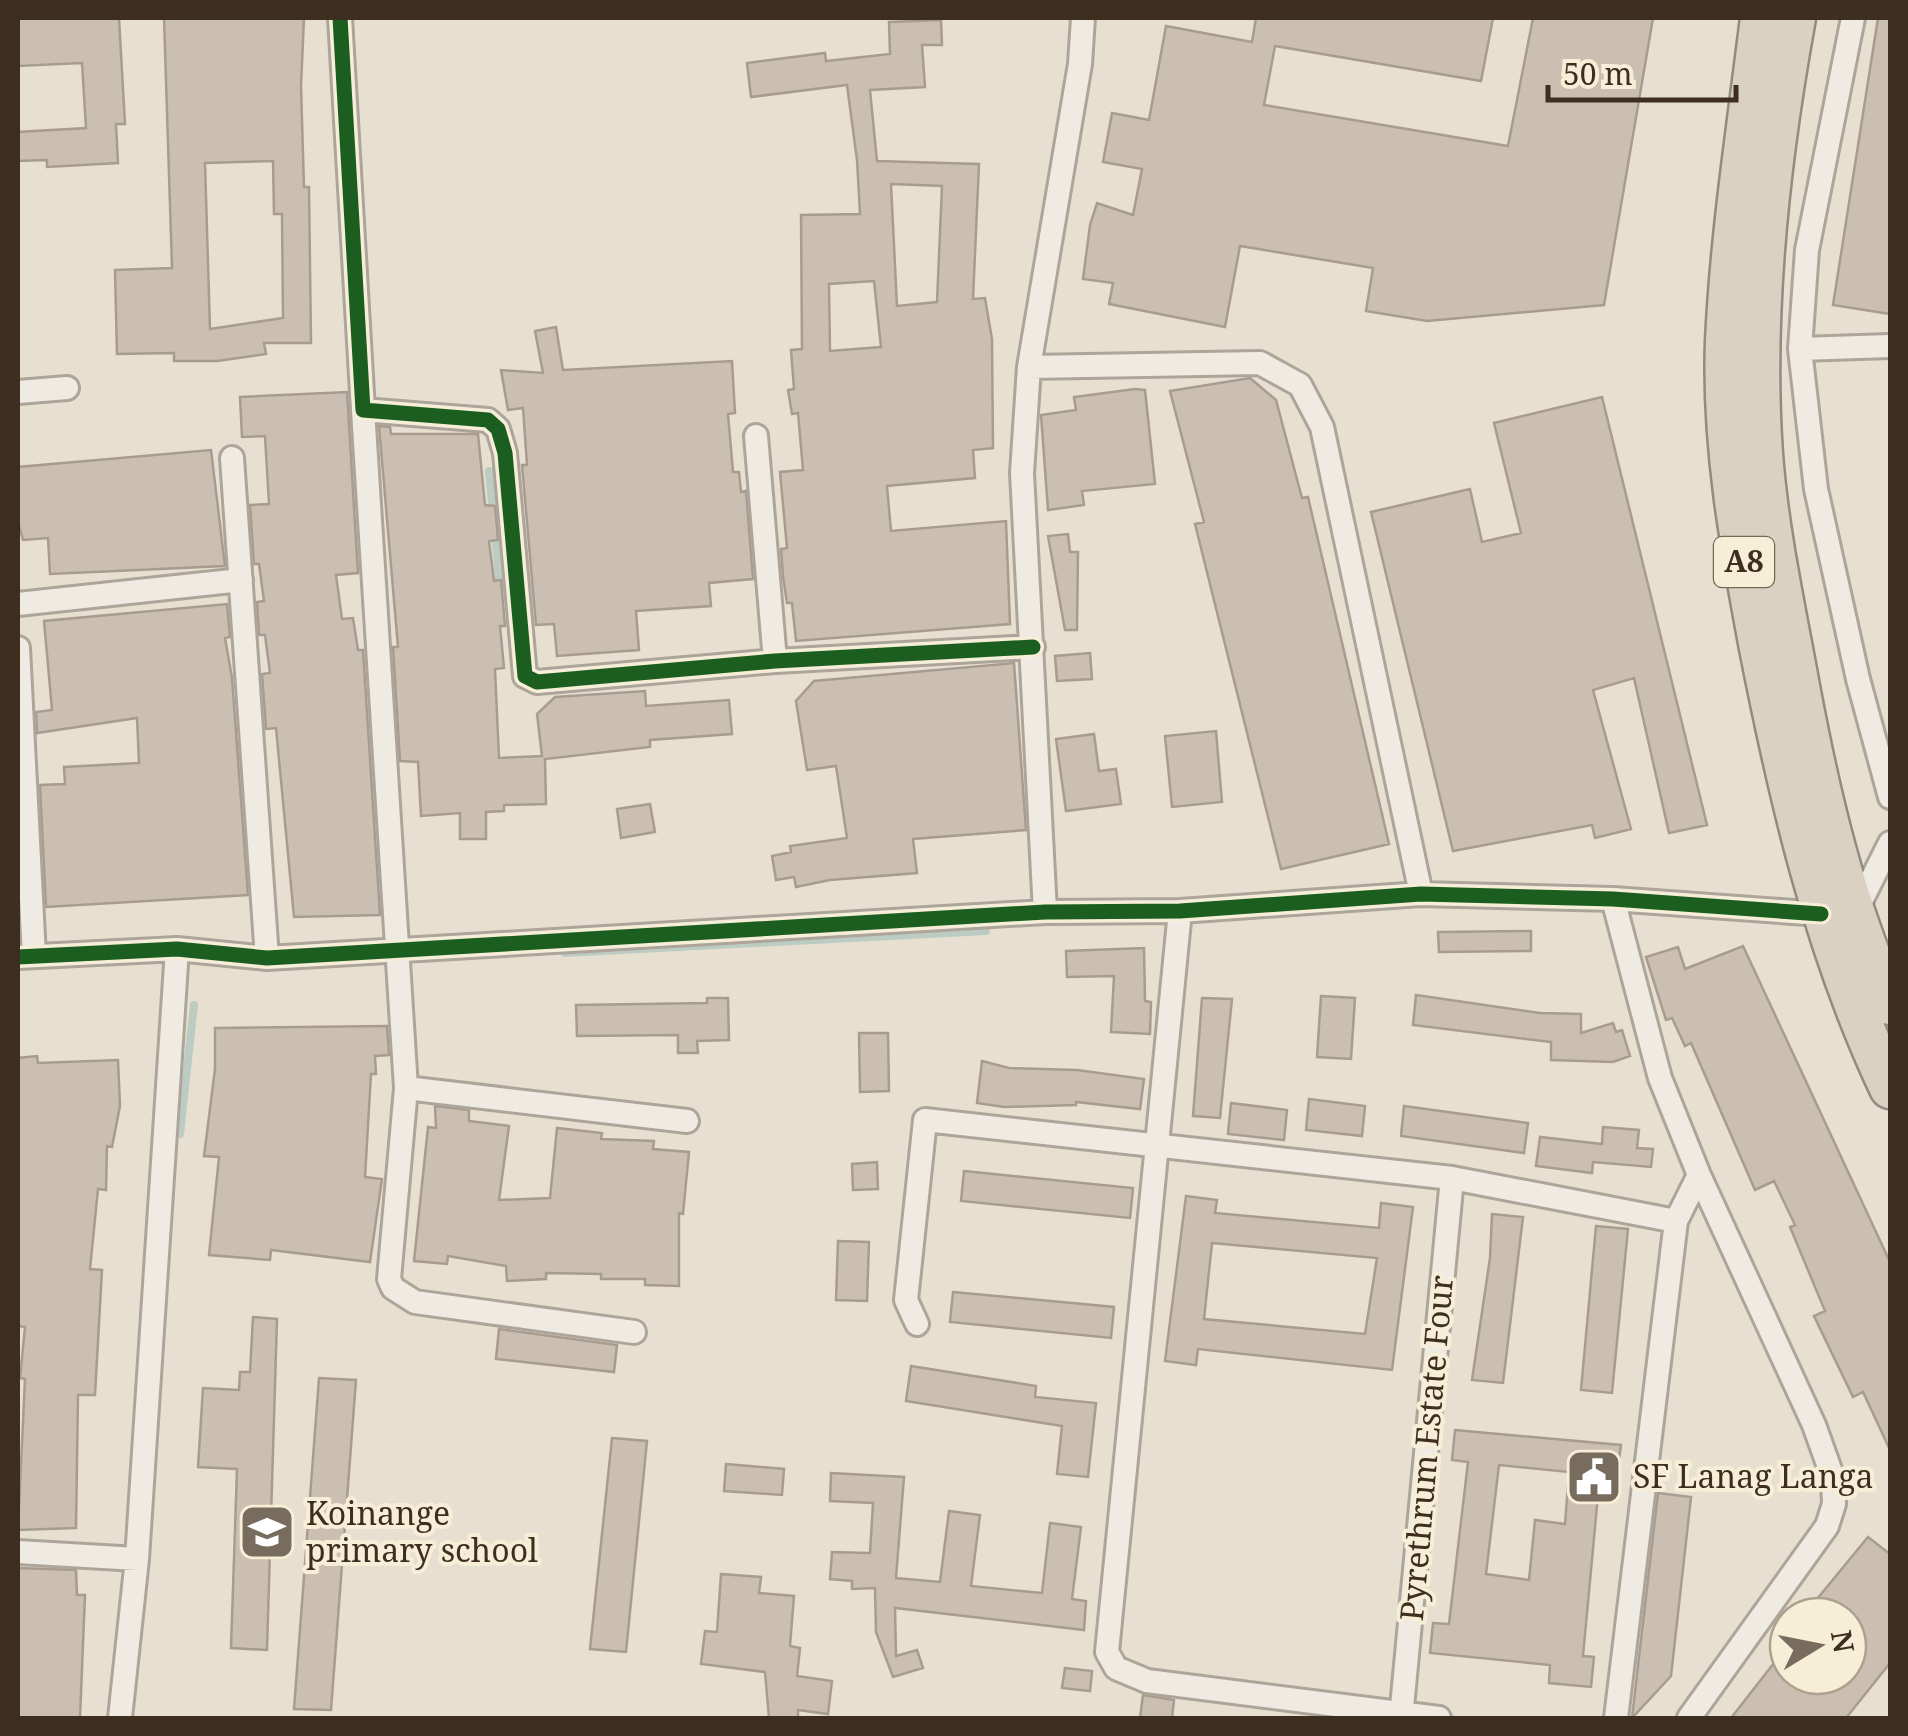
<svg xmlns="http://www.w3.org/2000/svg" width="1908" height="1736" viewBox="0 0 1908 1736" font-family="'Noto Serif',serif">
	<rect width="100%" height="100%" fill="#e7e0d1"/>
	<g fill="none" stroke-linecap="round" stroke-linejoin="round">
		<path stroke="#bcccc2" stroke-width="8" d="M489,471L493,515
			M495,534L500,590
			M565,953L986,931
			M180,1134L194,1005"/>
	</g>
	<path fill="#cbbfb2" stroke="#a89c90" stroke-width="2.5" fill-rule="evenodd" d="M18,18H119L125,124H116L118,163L47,167V160L18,161V132L86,128L82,63L18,66Z
		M164,18H304L301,86L304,187H309L311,343H264L266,354L217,361H174V353L117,354L115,270L172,268ZM273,161L274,214H282L283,318L210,329L205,163Z
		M1256,18H1493L1481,81L1275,46L1264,105L1508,146L1533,18H1653L1604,305L1427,321L1366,311L1373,268L1240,246L1225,327L1109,304L1113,283L1083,279L1090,225L1097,203L1133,215L1142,169L1103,162L1112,113L1149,120L1166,26L1252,42Z
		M1878,18H1890V314L1833,305Z
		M941,20L942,45H922L925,87L870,90L877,161L979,164L973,299L985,298L992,339L993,448L973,450L975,478L887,486L891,531L1006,521L1010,624L796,641L792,603H787L783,577L781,549L787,548L780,472L803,470L798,413L792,414L788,390L794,389L791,350L802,349L801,215L860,214L857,160L847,85L751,97L747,63L825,53L826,61L890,54L889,22ZM891,184L942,186L937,302L897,306ZM874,281L881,347L830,351L829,284Z
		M556,327L563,370L732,361L735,413L728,414L733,472H739L741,492L746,491L753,579L709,583L711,606L636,611L639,650L557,656L554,624L536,625L522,465H527L523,408L508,410L501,370L543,373L535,331Z
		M1250,378L1276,400L1302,498L1308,497L1389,844L1281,869L1195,524L1204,522L1170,391Z
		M1135,389L1145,390L1155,484L1082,491L1084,505L1048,510L1041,415L1076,410L1074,397Z
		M347,392L358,573L336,575L342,619L353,618L358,650H363L380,915L294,917L276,728L266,729L262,674L270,673L265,635H259L257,602L264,601L259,564H254L250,505L269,504L265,436L242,437L240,397Z
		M1602,397L1707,825L1669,833L1634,678L1593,690L1631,829L1595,838L1592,825L1453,851L1371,512L1470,489L1482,542L1521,533L1494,423Z
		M379,426L390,427L391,434H478L485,505L495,506L498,540L489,541L494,581L501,580L505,626H500L504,668L495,669L499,758L542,756L537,714L555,697L645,691L646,706L729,700L732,734L650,740V747L545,759L546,804L504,805V811L486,812V839H460V813L421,816L418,762L400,761L393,647H398Z
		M211,450L225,566L50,574L48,538L23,540L18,522V467Z
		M1068,534L1070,552H1078L1077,630H1065L1048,536Z
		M227,604L230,637L225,638L232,678L248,895L46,907L40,785L65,784L64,767L139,763L137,718L37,733L36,712L52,710L44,621Z
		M1090,653L1092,679L1057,681L1055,656Z
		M1014,663L1026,830L913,839L917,873L830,880L796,887L794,877L776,880L772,856L791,852L790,846L847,838L836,766L807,770L796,701L814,681Z
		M1216,731L1222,802L1172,807L1165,736Z
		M1094,734L1099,771L1116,769L1121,804L1066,811L1056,739Z
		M650,804L655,832L621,838L617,809Z
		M1531,931V951L1439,952L1438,932Z
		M1743,946L1890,1262V1450L1863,1392L1853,1397L1814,1316L1825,1311L1790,1227L1795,1225L1774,1181L1755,1190L1691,1043L1685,1046L1672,1018L1666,1020L1646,957L1678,947L1685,969Z
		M1144,948L1145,1001L1151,1002L1150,1034L1111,1032L1114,976L1067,977L1066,951Z
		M1416,995L1540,1013L1581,1014V1033L1613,1023L1616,1032L1622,1030L1630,1056L1613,1062L1551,1060V1042L1413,1025Z
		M1321,996L1355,998L1351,1059L1317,1057Z
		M707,998H728L729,1040L697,1041L698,1053H678V1035L577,1036L576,1005L707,1003Z
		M1202,998L1232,999L1220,1118L1193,1116Z
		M387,1026L389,1055L375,1056L376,1074H371L365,1177L382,1179L370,1262L271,1250L270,1260L209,1255L219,1157L204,1156L215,1069V1028Z
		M859,1033H888L889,1091L860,1092Z
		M37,1056L38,1063L118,1060L120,1106L112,1147L107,1146L106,1190L98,1189L90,1269L102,1270L95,1395H78L76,1528L18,1530L25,1379L20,1378L25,1327L18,1326V1058Z
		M982,1061L1009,1068L1077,1070L1144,1079L1140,1109L1076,1102V1105L1004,1107L977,1103Z
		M1309,1099L1365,1106L1362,1136L1306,1130Z
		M1231,1103L1287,1110L1284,1140L1228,1134Z
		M435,1106L469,1110V1121L509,1126L499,1200L550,1198L557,1128L602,1133L601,1139L654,1141L653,1149L689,1152L683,1214L679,1213V1286L645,1285V1279H601V1274L546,1273V1279L507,1281L506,1266L448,1256L447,1264L414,1261L428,1127L436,1128Z
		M1404,1106L1528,1123L1524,1153L1401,1136Z
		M1603,1127L1639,1130L1637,1148L1653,1149L1651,1167L1593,1162L1592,1173L1536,1166L1540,1137L1602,1144Z
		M877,1162L878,1189L853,1190L852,1164Z
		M964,1171L1133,1188L1130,1218L961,1201Z
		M1186,1196L1217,1200L1215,1213L1379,1228L1381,1203L1413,1207L1392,1370L1198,1349L1196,1365L1165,1361ZM1212,1243L1377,1258L1365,1334L1204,1319Z
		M1492,1214L1523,1217L1503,1383L1472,1380L1490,1258Z
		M1596,1226L1628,1229L1612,1393L1581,1390Z
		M838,1241L869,1242L867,1301L836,1300Z
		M953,1292L1114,1307L1111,1338L950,1322Z
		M253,1317L277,1319L267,1650L231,1648L237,1469L198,1467L203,1388L239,1390L240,1372H250Z
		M499,1329L617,1345L614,1372L496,1359Z
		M911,1366L1036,1386L1035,1397L1096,1403L1088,1477L1057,1474L1062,1426L906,1401Z
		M319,1378L356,1380L331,1710L294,1709Z
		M1455,1430L1621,1445L1617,1475L1600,1474L1583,1656L1594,1657L1591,1687L1549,1683L1550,1665L1430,1653L1433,1623L1449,1624L1468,1462L1452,1460ZM1499,1465L1569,1472L1565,1524L1535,1520L1529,1580L1486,1574Z
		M612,1438L647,1441L626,1652L590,1649Z
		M726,1464L784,1469L782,1495L724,1491Z
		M831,1473L904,1477L896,1578L940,1582L949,1511L980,1515L971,1586L1042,1593L1050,1523L1081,1527L1072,1599L1086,1601L1084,1630L895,1608L896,1656L917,1650L923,1668L893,1677L876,1632L875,1588L852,1589V1581L830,1579L832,1552L870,1553L873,1503L830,1501Z
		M1658,1493L1691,1497L1671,1676L1632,1718Z
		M1868,1537L1890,1554V1663L1846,1718H1731L1788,1645V1676H1848V1616H1803Z
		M18,1568L76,1570L77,1595H85L80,1718H18Z
		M721,1574L761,1577L759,1593L794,1596L790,1646L800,1648L797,1676L832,1681L828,1714L798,1710V1718H769L765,1672L701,1664L705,1631L717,1632Z
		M1065,1668L1092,1671L1090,1691L1062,1688Z
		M1143,1695L1174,1700L1172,1718H1140Z"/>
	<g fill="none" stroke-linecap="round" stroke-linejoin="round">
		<g stroke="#ada599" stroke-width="28">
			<path id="street" d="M340,18L363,410L488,420L498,429L505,453L525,676L537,682L775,661L1033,647
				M1853,18L1807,250L1800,349L1816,489L1858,679L1890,797
				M1800,349L1890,346
				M1029,367L1260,363L1300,385L1322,427L1421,894
				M18,392L67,388
				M363,410L406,1088L389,1279L393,1288L415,1302L634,1332
				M756,436L775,661
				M232,458L267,958
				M18,604L241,580
				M18,648L34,956
				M1613,899L1660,1078L1699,1175L1814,1425L1833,1478L1834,1504L1827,1526L1689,1718
				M1180,911L1107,1652L1116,1668L1147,1681L1439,1718
				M1045,912L1022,473L1029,367L1080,64L1083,18
				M1855,913L1890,843
				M18,957L177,949L267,958L1045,912L1180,911L1421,894L1613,899L1821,914
				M406,1088L687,1121
				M917,1324L906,1300L925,1120L1452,1178
				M18,1552L137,1559
				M120,1718L137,1559L177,949
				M1401,1718L1452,1178L1676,1221
				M1616,1718L1676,1221L1699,1175"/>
		</g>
		<g stroke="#928b80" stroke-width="45">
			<path id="highway" d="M1761,18C1748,125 1731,233 1726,341C1722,444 1741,547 1760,648C1790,800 1824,948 1890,1088
				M1795,18C1769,160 1752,309 1762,454C1768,534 1786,614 1800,692C1820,798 1845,905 1890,1004"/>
		</g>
		<use href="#street" stroke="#efebe3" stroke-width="22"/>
		<use href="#highway" stroke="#dad1c2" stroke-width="40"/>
		<g stroke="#f7eed8" stroke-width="21">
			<path id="cycleway" d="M340,18L363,410L488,420L498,429L505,453L525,676L537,682L775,661L1033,647
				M18,957L177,949L267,958L1045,912L1180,911L1421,894L1613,899L1821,914"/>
		</g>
		<use href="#cycleway" stroke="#1b5e20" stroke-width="15"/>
	</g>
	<defs>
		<g id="civic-square" transform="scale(2.875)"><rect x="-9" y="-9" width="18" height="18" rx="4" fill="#786c5e" stroke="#f7eed8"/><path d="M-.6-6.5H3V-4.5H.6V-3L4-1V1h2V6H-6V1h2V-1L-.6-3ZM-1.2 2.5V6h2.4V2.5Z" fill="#fff"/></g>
		<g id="school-square" transform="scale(2.875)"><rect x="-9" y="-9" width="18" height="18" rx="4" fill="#786c5e" stroke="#f7eed8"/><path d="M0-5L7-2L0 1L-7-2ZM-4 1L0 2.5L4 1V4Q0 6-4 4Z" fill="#fff"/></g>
	</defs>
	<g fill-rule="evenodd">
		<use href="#civic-square" x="1594" y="1477"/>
		<use href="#school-square" x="267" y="1532"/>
	</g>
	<g text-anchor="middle" stroke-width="8" stroke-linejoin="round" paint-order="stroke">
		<rect fill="#f7eed8" stroke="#756857" stroke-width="2.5" x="1714" y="537" width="60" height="50" rx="8"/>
		<g font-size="30" font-weight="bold" fill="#3d2e20">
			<text x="1744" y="572">A8</text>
		</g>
		<g font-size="32" fill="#3d2e20" stroke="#f7eed8">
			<text transform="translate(1427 1448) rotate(-85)" y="11">Pyrethrum Estate Four</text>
		</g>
		<g font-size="32" fill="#3d2e20" stroke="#f7eed8" text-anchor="start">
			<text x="1633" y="1488">SF Lanag Langa</text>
			<text x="306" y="1525">Koinange<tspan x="306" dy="37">primary school</tspan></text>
		</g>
	</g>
	<rect width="1908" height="1736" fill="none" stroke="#3d2e20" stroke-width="40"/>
	<g transform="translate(1818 1646) rotate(80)"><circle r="48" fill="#f7eed8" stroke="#ada18e" stroke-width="2.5"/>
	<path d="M0-8L18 38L0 25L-18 38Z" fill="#786c5e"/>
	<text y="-15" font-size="28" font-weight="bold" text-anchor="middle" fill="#3d2e20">N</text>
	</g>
	<path d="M1548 85v15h188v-15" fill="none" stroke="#3d2e20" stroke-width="5"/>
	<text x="1563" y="85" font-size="30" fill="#3d2e20" stroke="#f7eed8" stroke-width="8" paint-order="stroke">50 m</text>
</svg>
